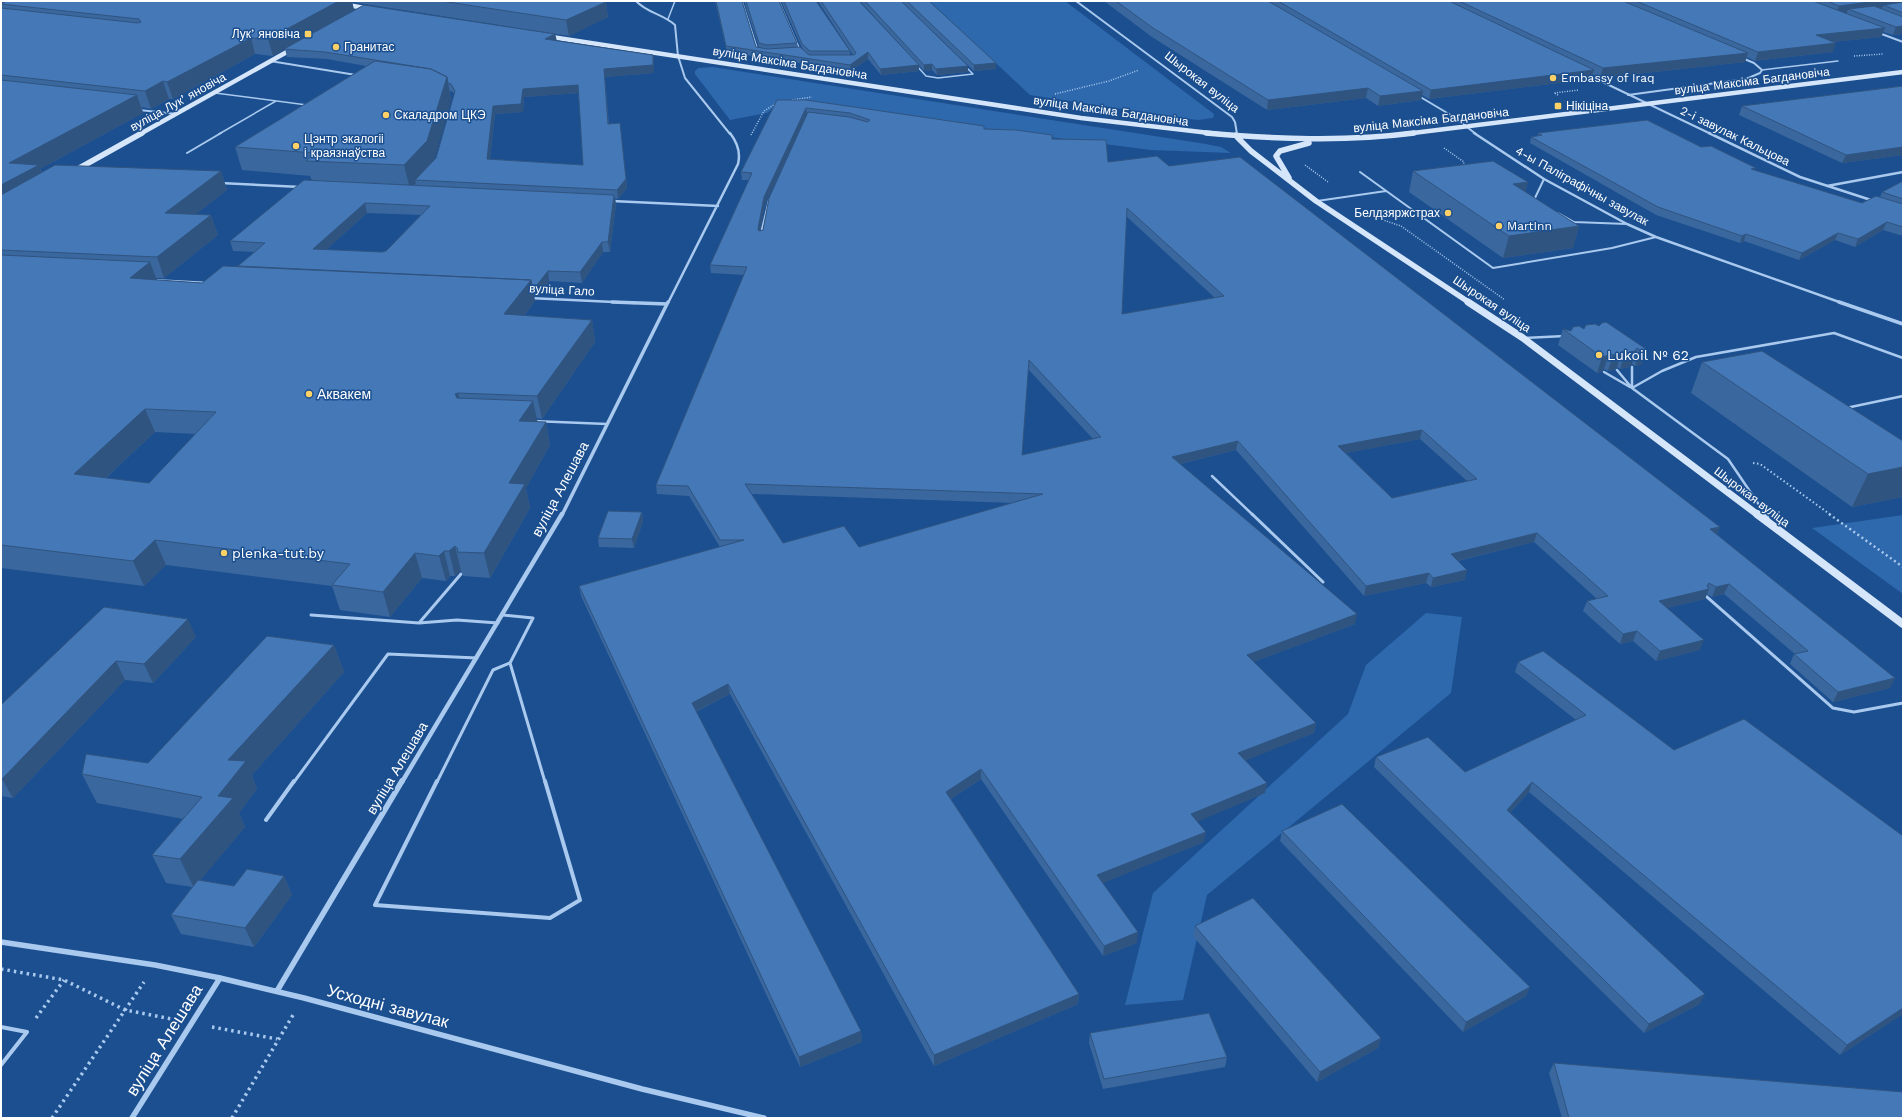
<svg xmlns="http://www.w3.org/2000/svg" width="1904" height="1119" viewBox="0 0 1904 1119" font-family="'Work Sans',sans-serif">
	<rect width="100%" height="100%" fill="#1b4f8f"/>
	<path fill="#2e69ad" d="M929,1H1065L1214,114L1213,118L1198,120L1189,119L1030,95Z
		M712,67L1206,144L1221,147L1231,153L1151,150L932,122L775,106L767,113L730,120L695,74V71L698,68Z
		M1903,515V594L1812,528Z
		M1426,613L1462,617L1451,693L1207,895L1183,1000L1125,1005L1153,893L1348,714L1366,665Z"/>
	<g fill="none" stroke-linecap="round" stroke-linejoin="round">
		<path stroke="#a9c9ee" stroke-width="1.5" stroke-dasharray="1 1.5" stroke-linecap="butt" d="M322,28L336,20
			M1854,56L1883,54
			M1055,94L1109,81L1139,70
			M1558,95L1554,93L1579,90
			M792,100L812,97
			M751,135L764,111L777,103
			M1444,148L1464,162L1463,166
			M1305,165L1328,182
			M1370,211L1383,220L1401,226L1505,300"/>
		<path stroke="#a9c9ee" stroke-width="2" stroke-dasharray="1.5 2.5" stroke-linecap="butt" d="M1753,463L1760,464L1831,515"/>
		<path stroke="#a9c9ee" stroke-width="2.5" stroke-dasharray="2 3" stroke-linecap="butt" d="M1829,514L1903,567"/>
		<path stroke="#a9c9ee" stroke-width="3.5" stroke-dasharray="2.5 4" stroke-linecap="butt" d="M1,969L64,980L125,1010L172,1019
			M36,1018L64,980
			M212,1027L277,1039
			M52,1118L144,982
			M232,1118L293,1015"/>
		<path stroke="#a9c9ee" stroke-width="1.5" d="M742,1L758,51
			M779,1L800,50
			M668,19L675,1
			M917,66L926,76L938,78L973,74L966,67
			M1762,70L1838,61
			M215,93L307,105
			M219,134L276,101"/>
		<path stroke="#a9c9ee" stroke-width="2" d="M187,153L221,133
			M1360,172L1493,268L1612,248L1656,237
			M1534,200L1544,179
			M1317,201L1386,191
			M1558,213L1574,222L1627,224
			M761,233L769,200"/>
		<path stroke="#a9c9ee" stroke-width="2.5" d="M1524,338L1565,336
			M1632,367V388
			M1617,370L1632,388L1728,459L1766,515
			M1604,372L1630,387
			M1632,388L1662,371L1696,357L1834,333L1903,358
			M1846,408L1903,396
			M533,421L607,424
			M1212,476L1253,515"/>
		<path stroke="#a9c9ee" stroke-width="3" d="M1252,514L1323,582
			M1765,514L1768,518
			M1706,596L1833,708L1854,712L1903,703
			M311,615L419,623L457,620L498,623
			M503,615L533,618L510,663
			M419,623L461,574
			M510,663L545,782
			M294,782L388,654L477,658
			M437,782L493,670L510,663"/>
		<path stroke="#a9c9ee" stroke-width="4" d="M437,781L375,905L550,918L580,900L545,781
			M266,820L294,781
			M1,1027L27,1032L1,1065"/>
		<path stroke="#a9c9ee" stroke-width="2" d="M636,1C647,13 663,14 675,25L678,56L685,78L730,134
			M1076,1L1232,117L1235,122L1237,134
			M1879,33L1903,42
			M270,61L356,75
			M1588,75L1711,134
			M1417,95L1454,117L1476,134
			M1628,95L1746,79L1760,73L1762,70L1754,63L1742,58
			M139,110L177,114"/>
		<path stroke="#a9c9ee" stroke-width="2.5" d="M1236,133L1237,137
			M1474,133L1544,179L1627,224L1656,237L1842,303
			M1709,133L1800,177L1874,201
			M220,183L301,187
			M1827,186L1903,172
			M612,201L718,206
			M151,280L208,283
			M529,298L635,303
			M668,303L738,164C741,152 737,142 730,133"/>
		<path stroke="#a9c9ee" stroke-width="3.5" d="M612,302L667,304
			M1839,302L1903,324
			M562,515L668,302"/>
		<path stroke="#a9c9ee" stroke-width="4.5" d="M402,782L562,514"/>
		<path stroke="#a9c9ee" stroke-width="5.5" d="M1,942L155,965L220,978L304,998L642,1089L764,1118
			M277,991L402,781
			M132,1118L220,978"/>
		<path stroke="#d6e6fa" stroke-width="4.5" d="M342,4L370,9
			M545,36L1081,118L1218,134
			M140,134L294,48
			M1405,134L1903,72"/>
		<path stroke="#d6e6fa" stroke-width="5.5" d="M1206,133C1275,139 1345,142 1414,133
			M1237,137L1251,151L1316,201L1470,303
			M74,171L142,133
			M1289,178L1276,156L1280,151L1309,143"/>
		<path stroke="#d6e6fa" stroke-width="7" d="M1468,302L1523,338L1758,515"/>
		<path stroke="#d6e6fa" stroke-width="8" d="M1757,514L1903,624"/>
	</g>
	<path fill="#3a679d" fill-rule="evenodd" d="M1,1H599L606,2L608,17L569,36L352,2L354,10L314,32L555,34L556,40L654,63V73L605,77L609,124L621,132L627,188L618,199L615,198L616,204L610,252H603L582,283L549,281L539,296L534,295L535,301L524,316L592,320L595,342L542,419L537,418V422H546L550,445L526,488L530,508L490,578L463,576L461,571L455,576H450L446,581L422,578L390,617L340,610L332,586L166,565L144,586L1,568ZM285,49L287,57L327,59L366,66L235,147L242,170L310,176L312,181L230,241L233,251L255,252L238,266L202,283L157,280L156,278H164L218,235L211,215L196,214L227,190L221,171L42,172L40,169L143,113L142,107L151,109L169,99H173L255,54L273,56ZM450,91L453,92L454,94L436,158L434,160L451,99ZM579,93L583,165L490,159L495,114L523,112L524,97ZM367,213L421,215L386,251L382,252L326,250ZM155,432L196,434L149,483L106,478Z
		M715,1H742L756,47H759L744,1H779L797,43L798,47L803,50L781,1H816L850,51V55H853L818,1H859L919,71L881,75L868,59L851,71L727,52Z
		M860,1H901L968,66V72L937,75L932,70L924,71Z
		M901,1H929L996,69L974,71Z
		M1104,1H1903V34L1893,35L1883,32L1881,37L1833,42V52L1755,61L1747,57L1745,62L1600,78L1592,74L1591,79L1429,99L1422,95L1421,100L1378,106L1366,98L1267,110L1152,37Z
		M1903,86V155L1842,163L1739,115L1742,106Z
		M777,100L1052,139L1108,162L1169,166L1720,527L1717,534L1890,688L1833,702L1790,664L1794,654H1795L1724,594L1712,597L1707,594L1705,599L1667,608L1700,650L1656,661L1633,641L1620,644L1583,611L1587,601L1597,599L1534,542L1458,561L1465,580L1431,587L1426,583L1364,596L1236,450L1180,464L1355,624L1253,662L1316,723L1314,733L1245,760L1267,783L1265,793L1197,821L1204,842L1102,883L1137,943L1103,956L981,779L951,799L1079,994L1078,1004L934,1066L730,694L696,712L861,1031L862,1042L800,1067L581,596L579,586L720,547L689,496L657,494L656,485L744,275L711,273L710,265L749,180H742L741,172ZM807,115L763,230L760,231L765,204ZM1126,216L1215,298L1122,314ZM1028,369L1093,439L1022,455ZM1420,439L1467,481L1392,498L1346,453ZM752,494L1014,503L859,547L783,543Z
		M1538,133L1701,147L1755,171L1862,203L1880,197L1882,192L1903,181V236L1883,230L1855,247L1835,240L1799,260L1744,241L1740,243L1656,215L1530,143L1531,137L1538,136Z
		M1413,171L1528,182L1525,192L1579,226L1573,248L1503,258L1409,192Z
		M1563,329L1571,331L1584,329L1646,349L1641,365L1635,366L1632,364L1629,367L1620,369L1617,367L1614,370L1608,371L1604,369L1601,372L1597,373L1558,345Z
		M1702,362L1903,441V497L1852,507L1691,393Z
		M642,512L643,521L634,548L599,547L598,538Z
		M104,607L196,637L153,683L125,680L13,798L1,796V705Z
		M334,645L344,672L252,775L257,789L239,813L245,827L200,880L234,886L284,876L292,895L254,947L181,934L171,915L192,887L166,883L152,855L183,819L97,803L82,774L148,763Z
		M1543,651L1903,1014L1840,1055L1529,792L1510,813L1700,1004L1644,1033L1374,767L1376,757L1465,772L1576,720L1515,672L1518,662Z
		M1282,831L1530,987L1526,996L1463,1032L1280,841Z
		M1195,926L1381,1038L1378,1048L1317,1082L1193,936Z
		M1090,1033L1227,1057L1225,1067L1103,1089L1089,1043Z
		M1554,1063L1903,1118H1562L1549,1073Z"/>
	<path fill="#305480" d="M1,1H38L1,4Z
		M339,1H352L354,10L273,56L268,39Z
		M1876,1H1903V6L1884,5L1882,8L1856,12L1848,9L1847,13L1836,14L1839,6Z
		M606,2L608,17L569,36L566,20Z
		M1903,26V34L1893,35L1896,27Z
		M1885,28L1881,37L1813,44L1816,35Z
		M555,34L557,41L545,39Z
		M251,38L255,54L173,99L167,82Z
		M1836,43L1833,52L1755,61L1758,52Z
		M868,52V59L851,71L850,65Z
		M1748,53L1745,62L1600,78L1603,68Z
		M653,55L654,63V73L605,77L609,132L608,124L604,69Z
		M996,63V69L974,71V65Z
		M932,64V70L924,71V65Z
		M919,65V71L881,75L880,69Z
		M968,66V72L937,75L936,69Z
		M1594,70L1591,79L1429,99L1431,90Z
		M447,77L451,99L433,165L415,180L416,183L410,189L404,165Z
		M163,81L169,99L151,109L145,91Z
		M578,85L579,93L524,97L523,112L495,114L489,168L487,159L493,106L523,89Z
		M1368,88L1366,98L1267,110L1268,100Z
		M1423,91L1421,100L1378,106L1380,96Z
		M137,95L143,113L40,169L46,184L1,209V185L9,163Z
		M806,108L807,115L765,204L759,237L758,229L764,197Z
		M620,123L627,188L618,199L617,190Z
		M1903,147V155L1842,163L1846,155Z
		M221,171L227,190L172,233L165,213Z
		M1528,182L1522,203L1513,184Z
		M614,195L616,204L610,252L608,242Z
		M365,203L367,213L316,259L313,249Z
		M211,215L218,235L164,278L157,257Z
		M1887,222L1883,230L1855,247L1858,239Z
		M1579,226L1573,248L1503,258L1509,236Z
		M1838,233L1835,240L1799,260L1802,253Z
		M1746,234L1744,241L1740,243L1742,236Z
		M602,242L603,252L582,283L580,272Z
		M150,262L158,283L130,278Z
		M548,271L549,281L539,296L537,285Z
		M531,280L535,301L509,336L504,314Z
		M592,320L595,342L542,419L537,396Z
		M1637,348L1632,364L1629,367L1620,369L1625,353Z
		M1646,349L1641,365L1635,366L1640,350Z
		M1622,351L1617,367L1614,370L1608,371L1613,355Z
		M1609,353L1604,369L1601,372L1597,373L1602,357Z
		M458,393L463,415L455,394Z
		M533,401L538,424L519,421Z
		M145,409L155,432L84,498L74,474Z
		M546,422L550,445L526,488L530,508L490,578L484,553L509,483Z
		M1422,430L1420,439L1336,455L1338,446Z
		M1238,441L1236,450L1171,466L1172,457Z
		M1903,467V497L1852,507L1868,474Z
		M642,512L643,521L634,548L632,539Z
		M1720,527L1716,536L1710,529Z
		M1537,533L1534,542L1448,563L1451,554Z
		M155,540L166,565L144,586L133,561Z
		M455,546L461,571L455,576L449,551Z
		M444,551L450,576L446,581L439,556Z
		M415,553L422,578L390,617L383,592Z
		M1467,570L1465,580L1431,587L1433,578Z
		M1429,573L1426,583L1364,596L1366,586Z
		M1709,583L1707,590L1709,589L1705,599L1655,611L1659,601L1707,586Z
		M1729,584L1724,594L1712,597L1716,587Z
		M1357,614L1355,624L1245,665L1247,655Z
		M188,619L196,637L153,683L144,664Z
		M1637,631L1633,641L1620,644L1623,634Z
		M1704,640L1700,650L1656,661L1660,651Z
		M334,645L344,672L252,775L257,789L239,813L245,827L194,888L180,859L228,760Z
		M116,661L125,680L13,798L2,779Z
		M1895,678L1890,688L1833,702L1838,692Z
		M728,684L730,694L693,713L692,703Z
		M1316,723L1314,733L1237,764L1238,753Z
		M981,769V779L946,802V792Z
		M1532,782L1529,792L1503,820L1507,810Z
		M1267,783L1265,793L1190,825L1191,814Z
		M1206,832L1204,842L1096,886L1097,875Z
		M284,876L292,895L254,947L245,928Z
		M1138,932L1137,943L1103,956L1104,946Z
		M1530,987L1526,996L1463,1032L1466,1022Z
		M1079,994L1078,1004L934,1066V1055Z
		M1705,994L1700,1004L1644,1033L1649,1024Z
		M1903,1008V1014L1840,1055L1847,1045Z
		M861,1031L862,1042L800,1067L799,1057Z
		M1381,1038L1378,1048L1317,1082L1320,1072Z"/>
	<path fill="#4478b7" stroke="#305480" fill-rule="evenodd" d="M7,1H339L268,39L251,38L167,82L163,81L145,91L1,75V8L138,23L141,22L139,19L1,4Z
		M441,1H599L606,2L566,20Z
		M716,1H742L756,47L767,49L800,47L809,55H854L856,53L821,1H859L919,65L880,69L868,52L850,65L726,46Z
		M746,1H779L797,43L767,45L759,43Z
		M784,1H816L850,51H810L802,44Z
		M865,1H901L968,66L936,69L932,64L924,65Z
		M907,1H929L996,63L974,65Z
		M1116,1H1268L1423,91L1380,96L1368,88L1268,100L1153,28Z
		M1278,1H1449L1594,70L1431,90Z
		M1459,1H1623L1748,53L1603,68Z
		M1636,1H1813L1885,28L1816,35L1836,43L1758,52Z
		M1827,1H1876L1839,6Z
		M1903,2V13L1884,5Z
		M364,5L555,34L545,39L653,55V65L604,69L608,124L620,123L626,179L617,190L415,180L436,158L455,91L451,84L448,83L447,77L431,69L325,52L284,49ZM578,85L583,165L487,159L493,106L521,104L523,89Z
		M1874,6L1903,17V26L1896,27L1848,9Z
		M375,61L431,69L447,77L427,141L404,165L306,161L315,153L235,147Z
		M1,80L137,95L9,163L39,165L1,185Z
		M1903,86V147L1846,155L1742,106Z
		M777,100H806L984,126V129L1016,130L1052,135V139L1106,140L1108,162L1157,156L1169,166L1240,157L1720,527L1710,529L1895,678L1838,692L1794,654L1808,651L1729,584L1716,587L1709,583L1707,586L1709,589L1659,601L1704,640L1660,651L1637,631L1623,634L1587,601L1608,596L1537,533L1451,554L1467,570L1433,578L1429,573L1366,586L1238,441L1172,457L1357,614L1247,655L1316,723L1238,753L1267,783L1191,814L1206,832L1097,875L1138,932L1104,946L981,769L946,792L1079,994L934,1055L728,684L692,703L861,1031L799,1057L579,586L744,540H720L688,486L656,485L747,267L710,265L752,173L741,172ZM806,108L850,113L870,120L868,122L849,117L808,112L769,198L763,230L759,231L758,229L764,197ZM1127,208L1224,296L1122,314ZM1029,360L1101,437L1022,455ZM1422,430L1477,479L1392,498L1338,446ZM745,484L1043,494L859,547L844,526L783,543Z
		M1647,120L1701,147L1711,146L1756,168L1751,169L1862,203L1876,196L1903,204V227L1887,222L1858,239L1838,233L1802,253L1746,234L1742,236L1658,207L1531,137L1542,135L1538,133Z
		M1493,161L1528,182L1513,184L1579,226L1509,236L1413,171Z
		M55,165L221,171L165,213L211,215L157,257L1,250V195Z
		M304,180L614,195L608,242H602L580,272L548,271L537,285H532L531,280L238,266L265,243L230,241ZM365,203L430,206L386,251L382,252L313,249Z
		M1903,181V199L1882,192Z
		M1,255L150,262L130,278L202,283L223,266L531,280L504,314L592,320L537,396L458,393L455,394L457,398L533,401L519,421L546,422L509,483L525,484L484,553L457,552L458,549L455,546L449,551H444L439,556L415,553L383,592L332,585L350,564L155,540L133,561L1,545ZM145,409L216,412L149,483L74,474Z
		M1606,322L1646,349L1640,350L1637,348L1635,351L1625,353L1622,351L1619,354L1613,355L1609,353L1606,356L1602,357L1563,329L1571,331L1573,327L1579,326L1584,329L1586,325L1595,324L1599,326L1602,323Z
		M1762,351L1903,441V467L1868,474L1702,362Z
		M608,511L642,512L632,539L598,538Z
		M104,607L188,619L144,664L116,661L2,779H1V705Z
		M267,636L334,645L228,760L246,761L218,796L233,798L180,859L152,855L202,797L82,774L86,754L148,763Z
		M1543,651L1674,750L1744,719L1903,836V1008L1847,1045L1532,782L1507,810L1705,994L1649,1024L1376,757L1428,737L1465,772L1586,715L1518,662Z
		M1342,804L1530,987L1466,1022L1282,831Z
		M247,869L284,876L245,928L171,915L198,880L234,886Z
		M1253,898L1381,1038L1320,1072L1195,926Z
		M1209,1013L1227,1057L1104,1079L1090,1033Z
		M1554,1063L1903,1092V1118H1569Z"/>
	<g fill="#ffd166" stroke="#1b4f8f" stroke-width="1.5">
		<rect x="304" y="30" width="8" height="8" rx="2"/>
		<circle cx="336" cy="47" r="4"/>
		<circle cx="1553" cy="78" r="4"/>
		<rect x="1554" y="102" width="8" height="8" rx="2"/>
		<circle cx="386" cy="115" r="4"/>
		<circle cx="296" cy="146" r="4"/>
		<circle cx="1448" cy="213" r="4"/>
		<circle cx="1499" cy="226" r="4"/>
		<circle cx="1599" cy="355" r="4"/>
		<circle cx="309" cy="394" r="4"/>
		<circle cx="224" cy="553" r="4"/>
	</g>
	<g text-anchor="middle" stroke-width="3" stroke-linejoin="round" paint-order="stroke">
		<g font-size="12" fill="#fff" stroke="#1b4f8f" text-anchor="start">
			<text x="300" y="38" text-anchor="end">Лукʼяновіча</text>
			<text x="344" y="51">Гранитас</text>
			<text x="1561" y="82">Embassy of Iraq</text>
			<text x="1566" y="110">Нікіціна</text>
			<text x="394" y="119">Скаладром ЦКЭ</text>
			<text x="304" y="143">Цэнтр экалогіі<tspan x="304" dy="14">і краязнаўства</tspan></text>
			<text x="1440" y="217" text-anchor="end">Белдзяржстрах</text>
			<text x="1507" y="230">MartInn</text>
		</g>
		<g font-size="12" fill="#fff" stroke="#1b4f8f">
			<text transform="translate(790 63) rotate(9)" y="4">вуліца Максіма Багдановіча</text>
			<text transform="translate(1752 81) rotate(-7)" y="4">вуліца Максіма Багдановіча</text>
			<text transform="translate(1202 82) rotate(38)" y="4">Шырокая вуліца</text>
			<text transform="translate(178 102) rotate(-29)" y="4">вуліца Лукʼяновіча</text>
			<text transform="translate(1111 111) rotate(8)" y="4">вуліца Максіма Багдановіча</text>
			<text transform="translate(1431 120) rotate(-6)" y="4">вуліца Максіма Багдановіча</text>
			<text transform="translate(1735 136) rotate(26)" y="4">2-і завулак Кальцова</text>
			<text transform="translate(1582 186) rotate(29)" y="4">4-ы Паліграфічны завулак</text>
			<text transform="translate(562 290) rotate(3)" y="4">вуліца Гало</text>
			<text transform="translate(1492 304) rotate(34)" y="4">Шырокая вуліца</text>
			<text transform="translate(1752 497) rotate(37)" y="4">Шырокая вуліца</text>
		</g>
		<g font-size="14" fill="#fff" stroke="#1b4f8f" text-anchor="start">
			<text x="1607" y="360">Lukoil № 62</text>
			<text x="317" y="399">Аквакем</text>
			<text x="232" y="558">plenka-tut.by</text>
		</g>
		<g font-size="14" fill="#fff" stroke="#1b4f8f">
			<text transform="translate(560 489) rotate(-62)" y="5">вуліца Алешава</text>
			<text transform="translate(397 768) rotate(-59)" y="5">вуліца Алешава</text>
		</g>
		<g font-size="17" fill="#fff" stroke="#1b4f8f">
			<text transform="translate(388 1006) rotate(15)" y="6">Усходні завулак</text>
			<text transform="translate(164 1040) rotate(-58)" y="6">вуліца Алешава</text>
		</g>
	</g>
	<rect width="1904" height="1119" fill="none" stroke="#ffffff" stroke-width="4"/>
</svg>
